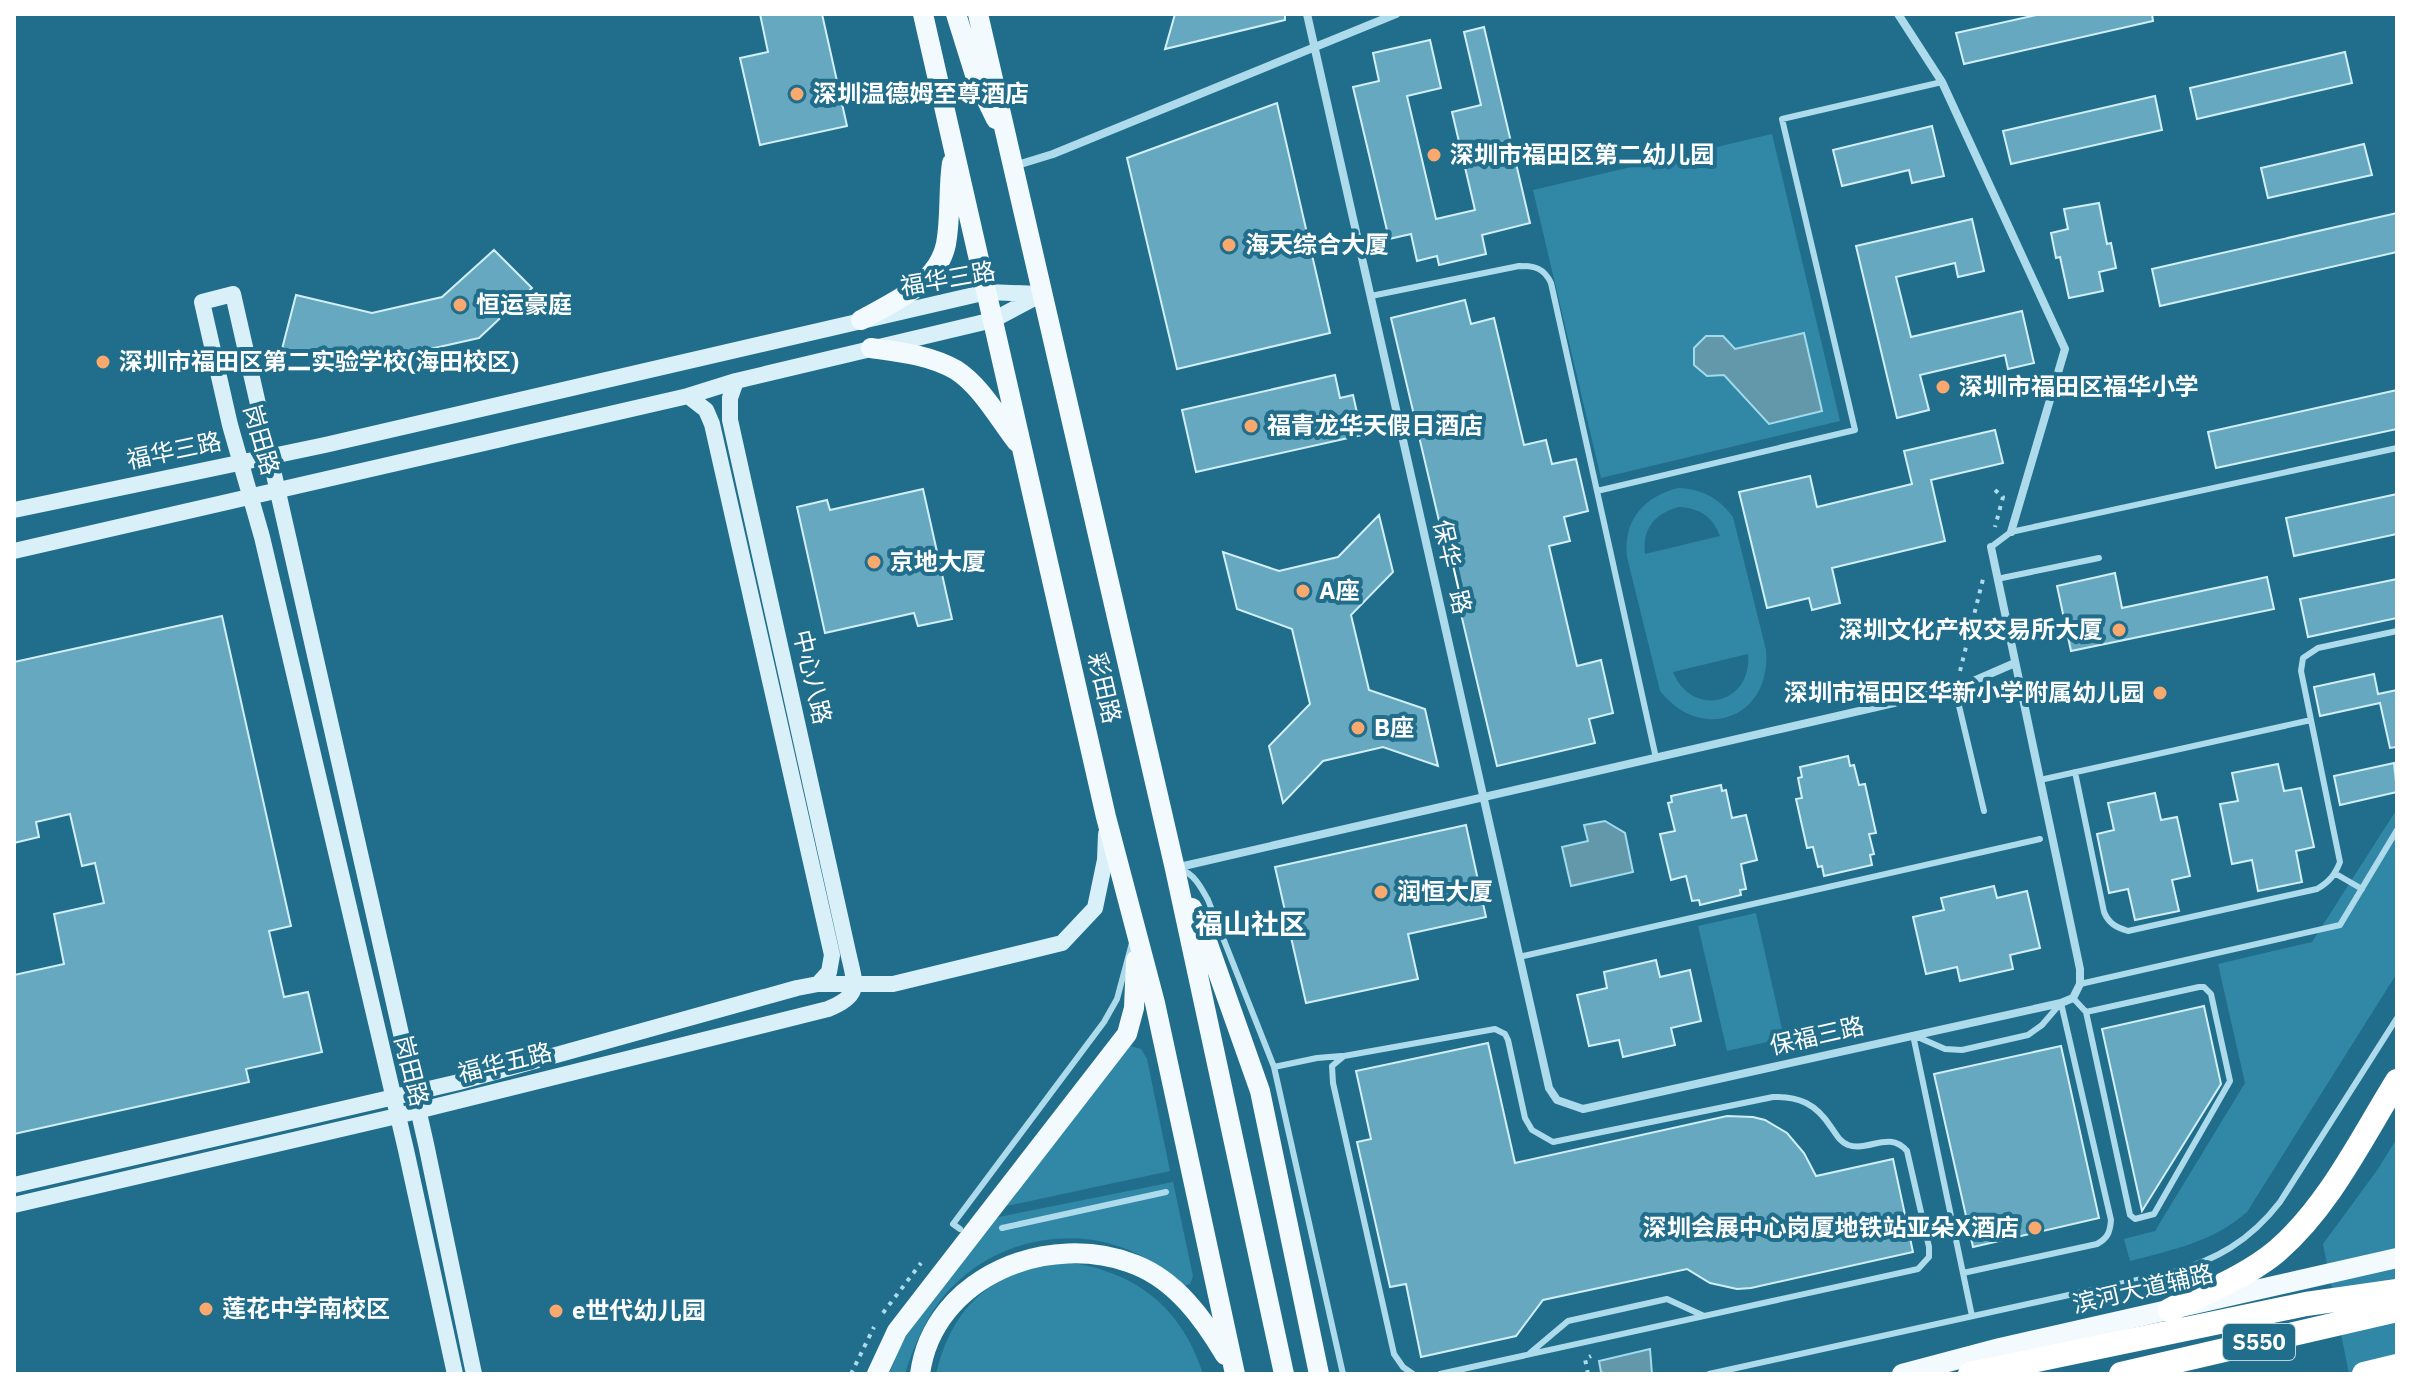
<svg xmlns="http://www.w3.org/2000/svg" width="2411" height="1388" viewBox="0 0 2411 1388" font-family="'IBM Plex Sans','Noto Sans SC',sans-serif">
	<rect width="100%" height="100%" fill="#206e8b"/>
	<path fill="#3188a6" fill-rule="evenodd" d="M1772,134L1840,421L1601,478L1533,190Z
		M1678,488C1702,489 1718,497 1733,517L1766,650C1772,718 1702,744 1660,691L1627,557C1623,521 1643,497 1678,488ZM1679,507C1700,508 1713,517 1720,536L1645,554C1642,529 1655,513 1679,507ZM1748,654C1753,704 1692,719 1673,672Z
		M2397,809V973L2247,1212C2213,1242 2172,1250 2130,1261L2124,1239L2155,1231L2245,1083L2218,964L2312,942Z
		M1756,913L1784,1038L1727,1051L1698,926Z
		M1130,1046L1141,1049L1147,1059L1170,1171L997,1208Z
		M2397,1138V1374H2349L2323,1244L2378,1169Z
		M1173,1182L1193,1276L1190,1284L1183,1286C1172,1277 1161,1267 1149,1260C1086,1222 1002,1235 951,1288C928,1312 915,1343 905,1374H889L904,1339L989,1219Z
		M1071,1263C1137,1272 1183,1310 1203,1374H936C953,1302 997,1267 1071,1263Z"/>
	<path fill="#6397aa" stroke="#a1daed" stroke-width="2" d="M1804,333L1822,411L1769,424L1724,375L1707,376L1694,365V348L1706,336H1723L1735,349Z
		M1605,821L1625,833L1633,872L1571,886L1562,847L1588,841L1584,825Z
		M1650,1349L1652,1374H1605L1601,1372L1599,1361Z"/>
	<path fill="#66a8bf" stroke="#d2eff8" stroke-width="2" d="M760,14H822L847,126L760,145L740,58L768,52Z
		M1175,14H1285V20L1165,49Z
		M2041,14H2152L2153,21L1964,64L1956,33Z
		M1484,27L1530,223L1482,235L1486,254L1439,265L1437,256L1417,261L1411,234L1389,239L1353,87L1379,81L1373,53L1430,40L1441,88L1407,96L1436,219L1475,210L1452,112L1481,105L1464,32Z
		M2345,52L2352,83L2197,119L2190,88Z
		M2155,96L2162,130L2011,164L2003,131Z
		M1277,103L1330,333L1177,369L1127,158Z
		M1932,126L1944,176L1912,183L1909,170L1842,186L1833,150Z
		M2364,144L2372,175L2268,198L2261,168Z
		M2099,203L2107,244L2111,243L2116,268L2099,272L2103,291L2069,298L2060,257L2056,258L2051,233L2068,229L2064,209Z
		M2397,213V252L2160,306L2152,269Z
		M1972,219L1984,271L1958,277L1955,263L1896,277L1911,337L2022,311L2034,363L2008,369L2005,355L1920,375L1929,410L1897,418L1856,246Z
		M494,250L532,288L479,338L354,366L282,349L296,295L372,313L442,297Z
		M1465,300L1471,324L1494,318L1524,445L1546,440L1552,464L1576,459L1588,511L1564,517L1570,541L1549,546L1577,666L1601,660L1613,713L1589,719L1595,743L1497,766L1391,318Z
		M1335,375L1340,398L1353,395L1362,435L1196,472L1182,410Z
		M2397,390V429L2216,468L2208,432Z
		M1995,430L2003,463L1931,480L1945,541L1832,568L1840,603L1812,610L1809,598L1767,608L1739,492L1810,476L1817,507L1912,484L1904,451Z
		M923,489L952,619L918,626L914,613L825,633L797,507L827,500L830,510Z
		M2397,494V534L2294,556L2286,518Z
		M1379,515L1393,572L1351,615L1369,690L1425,709L1438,766L1383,747L1323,761L1283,803L1269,746L1310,704L1292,629L1237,609L1223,552L1279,571L1338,557Z
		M2115,573L2122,608L2267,577L2274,609L2071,651L2057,586Z
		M2397,579V618L2308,637L2300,599Z
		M222,616L291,926L269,931L284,997L308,992L322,1052L246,1069L249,1082L14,1134V975L64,964L54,914L104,903L95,863L82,866L70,814L36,822L39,837L14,843V662Z
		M2374,674L2378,694L2397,690V747L2390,748L2380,703L2320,716L2314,687Z
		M1848,756L1850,766L1854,765L1859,785L1865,784L1876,833L1869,834L1874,854L1870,855L1872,865L1824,876L1822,866L1818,867L1813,847L1807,848L1796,799L1802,798L1798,778L1802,777L1800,767Z
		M2394,763L2397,792L2340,805L2334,776Z
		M2278,764L2284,791L2301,788L2314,847L2296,851L2302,882L2258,891L2252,860L2232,864L2220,804L2238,801L2232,773Z
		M1721,785L1722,791L1726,790L1732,818L1746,815L1757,860L1741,864L1746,889L1740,890L1741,895L1700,905L1699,900L1692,901L1686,876L1671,880L1660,834L1675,831L1668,803L1672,802L1671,796Z
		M2155,793L2161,820L2177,817L2190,876L2172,880L2179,911L2135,920L2128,889L2109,893L2097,834L2114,830L2108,803Z
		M1466,825L1486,917L1408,934L1418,979L1306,1003L1275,867Z
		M1994,886L1997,898L2027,891L2040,948L2010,955L2013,969L1960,981L1957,967L1926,974L1913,917L1944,910L1941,898Z
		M1656,960L1660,977L1690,970L1701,1021L1671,1028L1675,1045L1623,1057L1619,1040L1589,1046L1577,995L1607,988L1604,972Z
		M2204,1006L2221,1084L2142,1211L2102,1029Z
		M1488,1043L1515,1163L1727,1116L1753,1117L1765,1120L1787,1133L1804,1153L1816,1176L1893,1159L1913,1252L1751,1288L1737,1289L1710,1283L1687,1269L1543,1300L1516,1336L1421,1357L1406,1284L1390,1287L1357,1142L1371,1139L1356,1071Z
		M2061,1046L2099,1218L1973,1247L1934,1074Z"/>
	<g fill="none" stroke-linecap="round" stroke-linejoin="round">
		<path stroke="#addbeb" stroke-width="4" stroke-dasharray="4 6" stroke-linecap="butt" d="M1995,490L2003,497L1995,527
			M1960,671L1983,579
			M883,1313L921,1263
			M851,1374L874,1327
			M1588,1374L1585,1359L1591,1356"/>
		<path stroke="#addbeb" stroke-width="6" d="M1371,296L1519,266C1535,266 1544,268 1551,283L1656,758
			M1597,491L1855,430L1782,119L1942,82
			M1991,547L2011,532L2397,448
			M1997,579L2099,558
			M1955,689L1984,811
			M2075,772L2104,912C2109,924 2116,927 2128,931L2317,889C2329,882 2335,875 2340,862L2301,671L2303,658L2318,648L2397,631
			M2040,780L2311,720
			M1181,870C1194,873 1202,889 1208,900L1274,1067L1343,1374
			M2336,874L2362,889
			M1519,957L2040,839
			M2080,984L2340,925L2397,830
			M2073,998L2086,1012L2130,1215L2135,1219L2154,1214L2230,1081L2211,994L2204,987H2199L2086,1012
			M1913,1035L1972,1316
			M1913,1035L1945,1049L1962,1050L2028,1035L2042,1025L2060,1004
			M1274,1067L1317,1058L1341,1056
			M1002,1228L1166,1192
			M960,1229L953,1224L1104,1022L1117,999L1132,943
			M1963,1273L2097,1244C2108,1238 2110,1232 2111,1220L2061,1003
			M1530,1353L1568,1321L1667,1299L1704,1316
			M1413,1374L1403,1367L1394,1354L1333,1083L1332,1066L1344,1056L1495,1029L1505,1034L1508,1040L1525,1118L1532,1130L1553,1142L1773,1097C1799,1096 1816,1104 1831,1127C1836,1134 1839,1141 1848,1145C1869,1152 1889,1130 1907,1151L1929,1247V1257L1918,1269L1440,1374
			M1709,1374L2169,1273C2215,1261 2250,1241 2280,1202L2397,1018"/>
		<path stroke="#addbeb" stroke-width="8" d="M1307,14L1549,1088L1557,1100L1583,1109L2061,1003L2073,998L2080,984V969L1991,547
			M1898,14L1942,82L2065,349L2011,532
			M1014,166L1053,154L1396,14
			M1175,868L1955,689L2015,663"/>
		<path stroke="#d9f0f9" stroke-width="16" d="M688,396L706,410L712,424L832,955L829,972L818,984
			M14,510L325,445L987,292L1040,294
			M14,551L688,396L736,381L993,320L1042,294
			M14,1185L459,1082L797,988L818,984H893L1062,943L1095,908L1105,860L1106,834
			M14,1205L397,1116L828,1009C863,995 855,984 848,952L730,420V398L736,381
			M455,1374L406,1150L262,537L230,425L202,302L233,294L426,1144L474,1374"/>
		<path stroke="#f2fafe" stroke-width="20" d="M923,14L1106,817L1155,1003L1235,1374
			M956,14L976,78L996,119
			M978,14L1175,869L1284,1374
			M861,320C893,302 938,284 946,244C951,217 948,190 952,163
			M871,348C900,352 930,355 956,370C981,386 999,419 1017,442
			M1192,908L1208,944L1260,1091L1319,1374
			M877,1374L897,1331L1127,1034L1134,1008L1136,960
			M920,1374C933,1276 1050,1230 1136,1265C1176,1281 1203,1318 1225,1355
			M1902,1374L2000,1348L2397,1258"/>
		<path stroke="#fff" stroke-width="24" d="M2170,1310C2206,1292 2246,1277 2277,1251C2329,1206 2361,1139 2397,1081
			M1970,1374L2306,1304L2397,1291
			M2121,1374L2397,1310
			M2364,1374L2397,1366"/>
	</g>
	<g fill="#f9a86e" stroke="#206e8b" stroke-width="3">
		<circle cx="797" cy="94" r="8"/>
		<circle cx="1434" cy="155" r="8"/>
		<circle cx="1229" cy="245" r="8"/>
		<circle cx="460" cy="305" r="8"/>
		<circle cx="103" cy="362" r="8"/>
		<circle cx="1943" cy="387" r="8"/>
		<circle cx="1251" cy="426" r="8"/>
		<circle cx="874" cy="562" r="8"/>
		<circle cx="1303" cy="591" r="8"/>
		<circle cx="2119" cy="630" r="8"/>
		<circle cx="2160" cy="693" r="8"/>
		<circle cx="1358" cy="728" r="8"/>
		<circle cx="1381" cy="892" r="8"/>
		<circle cx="2035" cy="1228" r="8"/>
		<circle cx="206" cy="1309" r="8"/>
		<circle cx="556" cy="1311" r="8"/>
	</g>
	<g text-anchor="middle" stroke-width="8" stroke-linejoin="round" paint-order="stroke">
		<rect fill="#206e8b" stroke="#bcd4dc" stroke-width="2" x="2223" y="1324" width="72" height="36" rx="6"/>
		<g font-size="22" font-weight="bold" fill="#fff">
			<text x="2259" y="1350">S550</text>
		</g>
		<g font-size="24" font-weight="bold" fill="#fff" stroke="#206e8b" text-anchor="start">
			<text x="813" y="102">深圳温德姆至尊酒店</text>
			<text x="1450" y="163">深圳市福田区第二幼儿园</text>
			<text x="1245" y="253">海天综合大厦</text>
			<text x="476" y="313">恒运豪庭</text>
			<text x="119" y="370">深圳市福田区第二实验学校(海田校区)</text>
			<text x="1959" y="395">深圳市福田区福华小学</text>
			<text x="1267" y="434">福青龙华天假日酒店</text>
			<text x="890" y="570">京地大厦</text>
			<text x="1319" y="599">A座</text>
			<text x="2103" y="638" text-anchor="end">深圳文化产权交易所大厦</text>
			<text x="2144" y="701" text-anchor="end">深圳市福田区华新小学附属幼儿园</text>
			<text x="1374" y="736">B座</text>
			<text x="1397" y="900">润恒大厦</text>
			<text x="2019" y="1236" text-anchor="end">深圳会展中心岗厦地铁站亚朵X酒店</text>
			<text x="222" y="1317">莲花中学南校区</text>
			<text x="572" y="1319">e世代幼儿园</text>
		</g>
		<g font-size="24" fill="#fff" stroke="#206e8b">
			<text transform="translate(948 279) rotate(-10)" y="8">福华三路</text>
			<text transform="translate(261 440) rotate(74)" y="8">岗田路</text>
			<text transform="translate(174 451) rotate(-12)" y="8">福华三路</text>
			<text transform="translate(1452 567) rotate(77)" y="8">保华一路</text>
			<text transform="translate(812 677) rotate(77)" y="8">中心八路</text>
			<text transform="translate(1104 688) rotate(77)" y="8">彩田路</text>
			<text transform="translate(1817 1036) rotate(-13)" y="8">保福三路</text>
			<text transform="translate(505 1063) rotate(-14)" y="8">福华五路</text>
			<text transform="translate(411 1071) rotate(76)" y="8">岗田路</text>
			<text transform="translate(2143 1289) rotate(-13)" y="8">滨河大道辅路</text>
		</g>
		<g font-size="28" font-weight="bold" fill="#fff" stroke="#206e8b">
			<text x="1251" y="934">福山社区</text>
		</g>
	</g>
	<rect width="2411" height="1388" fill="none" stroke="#ffffff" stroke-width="32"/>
</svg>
